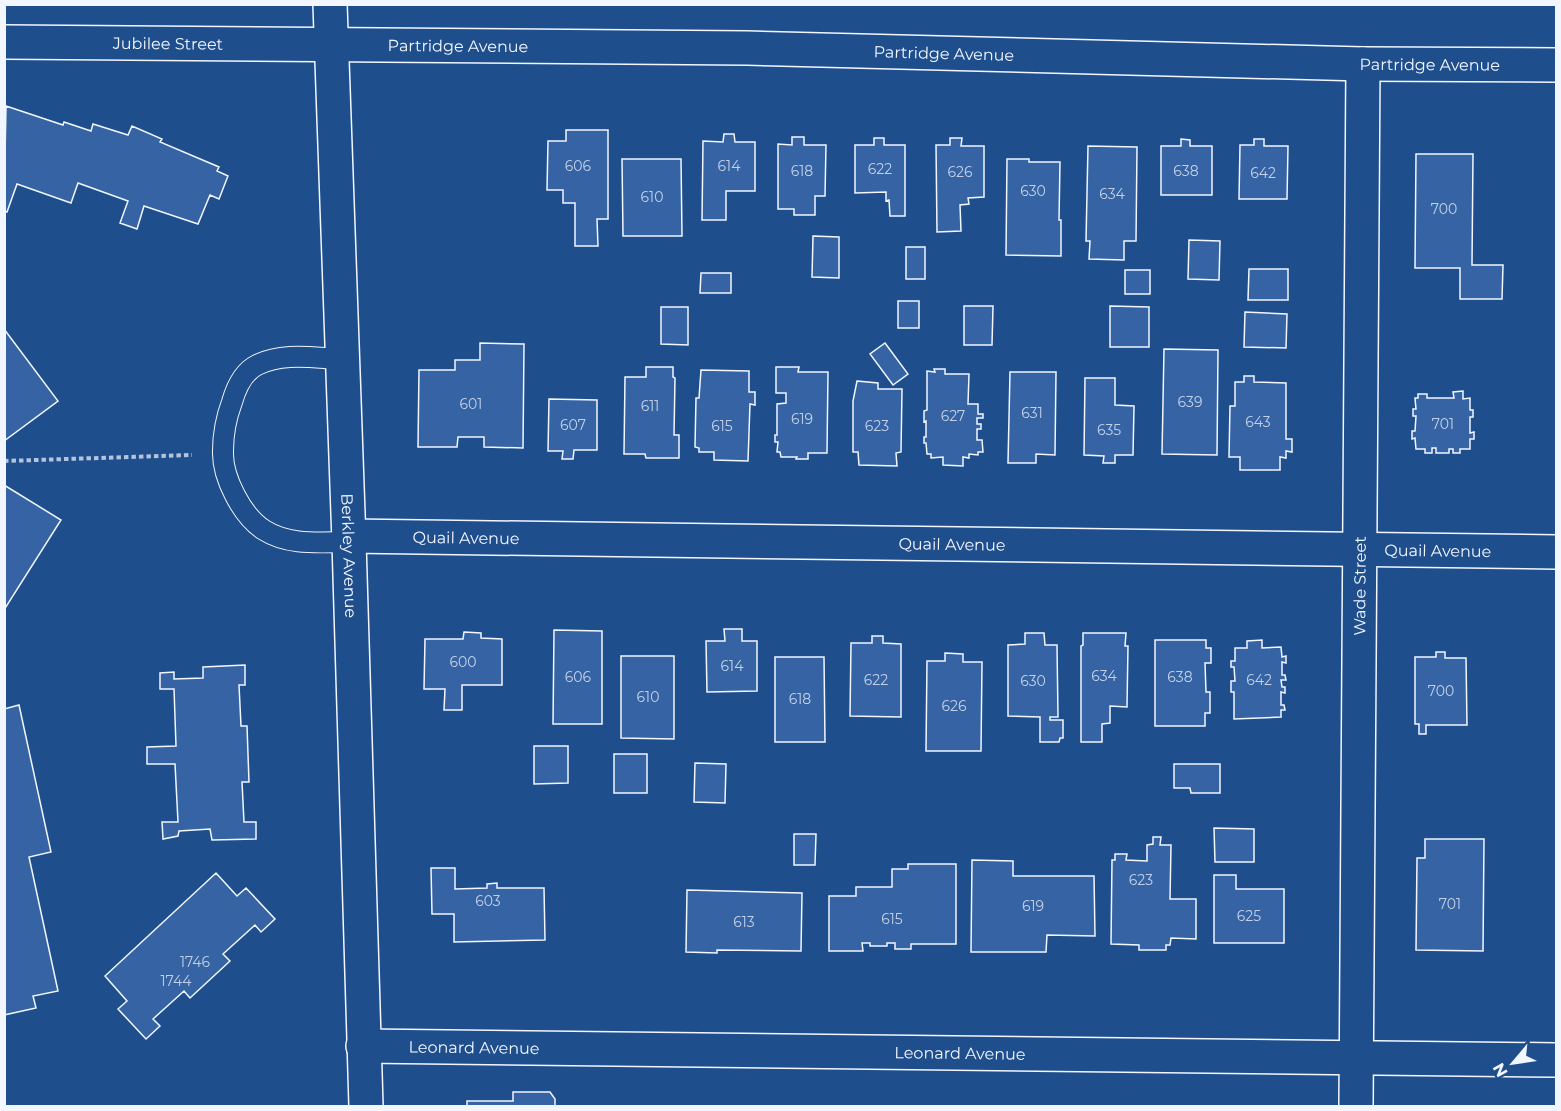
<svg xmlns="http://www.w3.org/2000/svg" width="1561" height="1111" viewBox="0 0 1561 1111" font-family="Montserrat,sans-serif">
	<rect width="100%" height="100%" fill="#1f4e8c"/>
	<path fill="#3563a3" stroke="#f2f6ff" stroke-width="1.5" d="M6,106L63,125L64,122L91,131L93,124L128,135L132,126L162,139L160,142L219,167L217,171L228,176L219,199L210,195L198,224L144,206L137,229L120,223L128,201L78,183L71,203L17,184L7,212L4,211Z
		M566,130H608V219H597L598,246H575V203H563V190H547L548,141H566Z
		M724,134H734L735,142H755V191H726V220H702L703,141L723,142Z
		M792,137H804V145H826L825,196H815V215H794V209H778V144L792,145Z
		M874,138H884V145H905V216H890L889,200L886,201V192L855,193V145H874Z
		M950,138H962L961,146H984V197L968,198L969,204L960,205L961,231L937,232L936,145H950Z
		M1181,139L1190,140V146H1212V195H1161V146H1181Z
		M1254,139H1264V146H1288L1287,199H1239L1240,145H1254Z
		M1088,146L1137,147L1136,241H1124V260L1089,259L1090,241H1086Z
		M1416,154H1473L1472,265H1503L1502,299H1460V268H1415Z
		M622,159H681L682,236H623Z
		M1007,159H1029V162H1060L1059,220H1061V256L1006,255Z
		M813,236L839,237V278L812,277Z
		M1189,240L1220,241L1219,280L1188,279Z
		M906,247H925V279H906Z
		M1249,269H1288V300H1248Z
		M1125,270H1150V294H1125Z
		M701,273H731V293H700Z
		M898,301H919V328H898Z
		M964,306H993L992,345H964Z
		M1110,306L1149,307V347H1110Z
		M661,307H688V345L661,344Z
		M1245,312L1287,314L1286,348L1244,347Z
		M4,329L58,401L4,441Z
		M480,343L524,344L523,448L484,447V437H458L457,447H418L419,370H455V360H480Z
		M885,343L908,374L893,385L870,354Z
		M1164,349L1218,350L1217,455L1162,454Z
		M646,367H673V377L675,378L674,435H679V458H646L645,454H624L625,377H646Z
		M776,367H799L798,372H828L827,453H808V459H796L797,457H781L780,452H777L778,442H775V435H777V404L786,403V393H776Z
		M934,369H945V374H969L968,404H978V414H983V418H977V424H981V429H977V440H982L983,452H978V455L969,454V458L963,457V466L943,465V457L931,458V454H927L926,443H924V437H926V421L924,422V411L927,410V371L935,372Z
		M701,370L749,371V392H755V405L750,404L748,461L714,460V452H699V448L695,447L696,398H699Z
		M1010,372H1056L1055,455L1036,454V463H1008Z
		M1244,376H1254V382L1286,383V439H1292V452L1286,451V458L1280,457V470H1240V457H1229L1230,406H1235V382H1244Z
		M1085,378H1115V405L1134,406L1133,455H1115V463H1103L1104,456L1084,455Z
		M857,381L878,383V389H902L901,452L896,453L897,466L859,465L858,452H853V401Z
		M1463,391V399L1470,398V410H1473V417H1470V433L1474,432V439H1470V449H1460V453H1453V449H1449V453H1436V448H1432V453H1425V449H1416L1415,438L1412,439V431H1415L1416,416H1413V409H1416L1415,398H1418V394H1427V398H1454L1453,392Z
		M549,399L597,400V450H574L573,459H562L563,451H548Z
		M4,485L61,520L4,610Z
		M724,629H742V641H757V691L707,692L706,641H725Z
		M554,630L602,631V724H553Z
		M464,632L481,633V638L502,639V685H462V710H444L445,689H424L425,639H463Z
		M1025,633H1044L1045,645H1057L1058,717H1050V720H1063V738H1060L1059,742H1040V717L1008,716V645L1025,644Z
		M1083,633H1126L1125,646H1128L1127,707L1110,706V723L1102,724V742H1081V646L1083,645Z
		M872,636H883V643L901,644V717L850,716L851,643H872Z
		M1155,640H1206V648H1211V663H1205L1206,692H1210V713H1205V726H1155Z
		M1262,640V648L1281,647L1282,657L1286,656V663L1282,662V675H1285L1286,680H1281L1282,687H1285V693L1281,692V705H1284L1285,710H1281V717L1234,719V692H1231V681H1235L1234,667H1231V661H1235V648H1247V641Z
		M1436,652H1445V658H1466L1467,725H1426V734H1419V724H1415V657H1436Z
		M945,653L963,654V662H982L981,751H926L927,661H945Z
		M621,656H674V739L621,738Z
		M775,657H824L825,742H775Z
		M245,665V685H239L241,726H247L249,782H242L244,822H256V839L212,840L210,829L179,831L178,836L163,839L162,822H178L175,764H147V747L176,746L174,689H160V673L174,672V679L203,678V667Z
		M19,705L51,852L29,857L58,991L33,996L36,1008L4,1015V709Z
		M534,746H568V783L534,784Z
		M614,754H647V793H614Z
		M695,763L726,764L725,803L694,802Z
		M1174,764H1220V793H1191L1190,788H1174Z
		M1214,828L1254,829V862H1215Z
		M794,834H816L815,865H794Z
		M1153,837H1161L1160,845H1171L1170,899H1196V939L1171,938L1170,945H1166V950H1139V945L1111,944L1112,860H1115V854H1127L1126,860L1147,861V845L1153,844Z
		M1425,839H1484L1483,951L1416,950L1417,858H1425Z
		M972,860L1013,861V876H1094L1095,936L1047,935L1046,952H971Z
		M908,864H956V944H911V949H895V943H887V946H870V943H862L863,951H829V896H856V887H892V869H908Z
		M431,868H455V889L487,888V884L497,883V888H544L545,940L454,942V914H432Z
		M216,873L237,896L246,888L275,919L261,932L255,925L223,954L230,961L190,998L184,991L153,1019L160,1026L146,1039L118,1009L127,1001L105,976Z
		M1214,875H1236V889H1284V943H1214Z
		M687,890L802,893L801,951L717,950V953L686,952Z
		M513,1092H550L555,1099V1106H467V1101H513Z"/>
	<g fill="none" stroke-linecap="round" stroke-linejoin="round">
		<g stroke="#f2f6ff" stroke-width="22">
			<path id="service" d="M342,359C314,358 283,352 257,365C243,372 236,388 232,402C226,418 223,434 223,451C222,477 242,516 264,530C289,546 321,542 349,542"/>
		</g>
		<g stroke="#f2f6ff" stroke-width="36">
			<g id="minor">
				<path id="s1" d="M4,42L747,48L1363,64L1556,65"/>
				<path id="s2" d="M349,536L1556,552"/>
				<path id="s3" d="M363,1046L1556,1060"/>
				<path id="s4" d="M1356,1106L1363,64"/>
			</g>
		</g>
		<g stroke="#f2f6ff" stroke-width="36">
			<g id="tertiary">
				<path id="s5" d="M330,4L349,542L366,1106"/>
			</g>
		</g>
		<path stroke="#b3c4dc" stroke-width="4" stroke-dasharray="4.5 3" stroke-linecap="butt" d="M4,461L192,455"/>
		<use href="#service" stroke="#1f4e8c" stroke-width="20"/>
		<use href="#minor" stroke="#1f4e8c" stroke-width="33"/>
		<use href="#tertiary" stroke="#1f4e8c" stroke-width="33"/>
	</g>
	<g text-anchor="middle" stroke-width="4.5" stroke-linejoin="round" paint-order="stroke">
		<g font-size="14" fill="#c3d1e8">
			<text x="578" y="171">606</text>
			<text x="729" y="171">614</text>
			<text x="880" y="174">622</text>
			<text x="802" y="176">618</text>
			<text x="1186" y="176">638</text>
			<text x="960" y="177">626</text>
			<text x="1263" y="178">642</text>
			<text x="1033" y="196">630</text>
			<text x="1112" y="199">634</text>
			<text x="652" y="202">610</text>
			<text x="1444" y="214">700</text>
			<text x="1190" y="407">639</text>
			<text x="471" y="409">601</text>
			<text x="650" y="411">611</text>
			<text x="1032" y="418">631</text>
			<text x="953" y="421">627</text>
			<text x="802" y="424">619</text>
			<text x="1258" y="427">643</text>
			<text x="1443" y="429">701</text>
			<text x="573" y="430">607</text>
			<text x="722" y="431">615</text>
			<text x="877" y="431">623</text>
			<text x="1109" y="435">635</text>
			<text x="463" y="667">600</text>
			<text x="732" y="671">614</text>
			<text x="1104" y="681">634</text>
			<text x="578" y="682">606</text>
			<text x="1180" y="682">638</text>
			<text x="876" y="685">622</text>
			<text x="1259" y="685">642</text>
			<text x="1033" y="686">630</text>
			<text x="1441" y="696">700</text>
			<text x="648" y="702">610</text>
			<text x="800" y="704">618</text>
			<text x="954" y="711">626</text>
			<text x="1141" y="885">623</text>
			<text x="488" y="906">603</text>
			<text x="1450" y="909">701</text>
			<text x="1033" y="911">619</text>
			<text x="1249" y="921">625</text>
			<text x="892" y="924">615</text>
			<text x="744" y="927">613</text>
			<text x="195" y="967">1746</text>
			<text x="176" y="986">1744</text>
		</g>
		<g font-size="16" fill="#f2f6ff" stroke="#1f4e8c">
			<text dy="6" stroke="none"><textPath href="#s1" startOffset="164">Jubilee Street</textPath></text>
			<text dy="6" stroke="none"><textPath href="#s1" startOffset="454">Partridge Avenue</textPath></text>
			<text dy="6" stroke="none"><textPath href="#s1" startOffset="940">Partridge Avenue</textPath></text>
			<text dy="6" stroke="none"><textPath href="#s1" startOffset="1426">Partridge Avenue</textPath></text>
			<text dy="6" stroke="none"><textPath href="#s2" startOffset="117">Quail Avenue</textPath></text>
			<text dy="6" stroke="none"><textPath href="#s2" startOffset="603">Quail Avenue</textPath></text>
			<text dy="6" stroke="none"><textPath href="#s2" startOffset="1089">Quail Avenue</textPath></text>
			<text dy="6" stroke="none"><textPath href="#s5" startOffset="552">Berkley Avenue</textPath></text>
			<text dy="6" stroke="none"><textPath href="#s4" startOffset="520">Wade Street</textPath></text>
			<text dy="6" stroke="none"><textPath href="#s3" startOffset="111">Leonard Avenue</textPath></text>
			<text dy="6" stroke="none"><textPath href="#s3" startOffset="597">Leonard Avenue</textPath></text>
		</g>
	</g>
	<rect width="1561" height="1111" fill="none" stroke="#f2f6ff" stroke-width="12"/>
	<g transform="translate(1513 1063) rotate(241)" stroke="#1f4e8c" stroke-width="4.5" paint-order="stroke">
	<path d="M0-4.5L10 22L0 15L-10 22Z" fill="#f2f6ff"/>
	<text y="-9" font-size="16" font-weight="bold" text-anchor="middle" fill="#f2f6ff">N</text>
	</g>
</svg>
